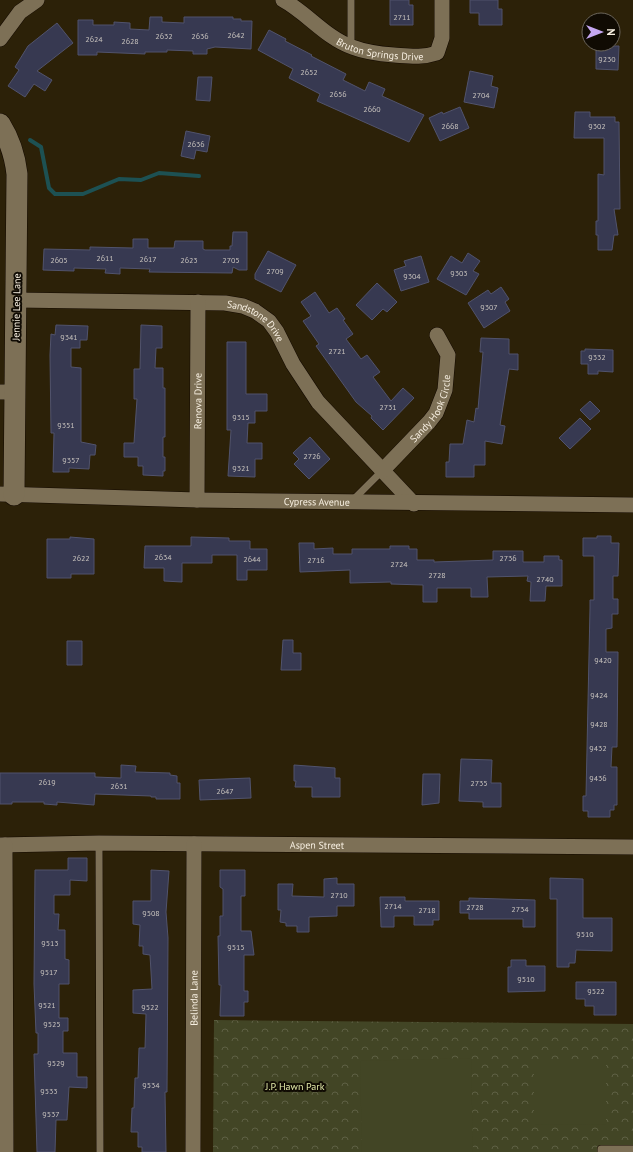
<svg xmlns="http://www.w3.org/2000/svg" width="633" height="1152" viewBox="0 0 633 1152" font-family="'PT Sans',sans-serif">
	<defs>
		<pattern id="park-crowns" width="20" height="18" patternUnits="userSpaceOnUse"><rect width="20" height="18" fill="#424525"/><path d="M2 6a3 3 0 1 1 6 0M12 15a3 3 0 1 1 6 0" fill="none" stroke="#5e6044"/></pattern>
	</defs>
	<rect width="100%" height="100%" fill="#2c2108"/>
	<path fill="url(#park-crowns)" d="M214,1020L633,1024V1152H213Z"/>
	<path fill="#424525" d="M471,1058L473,1152H362L360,1061Z
		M534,1059H606V1125L534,1124Z"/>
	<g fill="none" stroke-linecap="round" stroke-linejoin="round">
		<path stroke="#1d5153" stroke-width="4" d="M30,140L41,147L49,188L55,194H83L119,179L141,180L159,173L199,176"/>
	</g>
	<path fill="#373951" stroke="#51536c" d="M390,0H409V5H413V25H390Z
		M470,0H498V9H502V25H479V13H470Z
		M150,17H162V22L184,23V17H233V19H241V21H252L251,49L215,47L207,49V54H193V51L167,50V52H145V54L97,52V55H78V20H93V25H114V22L130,23V29L149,30Z
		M57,23L73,43L37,71L52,80L45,91L34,84L25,97L8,86L19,70L15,67L28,46Z
		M269,30L286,39L285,41L312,55L311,56L346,74L343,80L365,91L369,82L385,89L382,96L424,115L409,142L317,101L320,94L289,78L293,69L258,50Z
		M605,46H619L618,70L596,69V49H605Z
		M470,71L493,76L491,86L498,88L494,108L464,102Z
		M198,77H212L210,101L196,100Z
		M460,107L469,128L440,141L429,118L442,112L443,114Z
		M575,112H590V117H615V122H619L620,209H614L618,235H614L612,250H598V235H596V221H598V174L604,175V138H574Z
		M186,131L210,136L207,152L196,150L194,159L181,156Z
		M233,232H247V270H239L233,267L232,273L149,272L150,269L120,268V274L105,273L106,269L74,268V271L43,270L44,249L90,250V247L133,248V239H148V248H174L175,241H203V249L205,250H230V246H232Z
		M268,251L296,265L281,292L255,279V274Z
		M468,253L480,261L473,271L479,274L466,295L437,279L451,256L462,263Z
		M421,256L429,282L401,291L394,270L406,266L404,261Z
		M377,283L397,302L387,312L383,309L372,320L356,305Z
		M501,287L509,299L505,302L510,311L484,328L468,303L488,290L491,294Z
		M315,292L329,313L337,308L345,319L343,320L353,334L346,339L361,359L367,355L380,372L373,377L391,401L403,388L414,398L383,430L371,418L372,416L356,402L316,346L319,344L303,321L311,316L301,302Z
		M56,325L88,326L87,340H80V348H71V367L81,368V442L96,445L95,455H90L89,469L69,468V472H53L54,433H51L50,355L51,334L55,335Z
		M141,325L162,326V348H156L155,368H163V388H165V437H163V457H165V471H163V476L143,475V466H138V457H124V443H134L137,399H134V369H140Z
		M481,338L509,339V354H518V370L509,369L500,425L505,426L502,444L485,441V465H474V477H446V462H449L450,444H463L467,420L474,422L476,408L478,409L483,352H480Z
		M227,342H246V394H267V411H255V423H248L247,443H262V459H255V477L228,476L231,430H227Z
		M585,349L613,350V372L598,371V374H588V364H581V351H585Z
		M590,401L600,411L590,420L580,410Z
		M580,418L591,429L570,449L559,438Z
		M310,437L330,459L309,479L294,464L299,459L293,453Z
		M597,536H611V543H619L618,576H613V599H618V614H612V628L606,629V652H618L617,747H612L611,767H617V805H614V810H610V817H588V811H583V796H586L590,608V600H594V556H583V538H597Z
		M70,537L94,539V574H71V578H47V539H70Z
		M191,537L229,538V541H250V549H267V570H247V580H237V555H212V563H182V582L164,581V568H144L145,546H191Z
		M299,543H314V549L333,548V554H352V549H390V546H409V549H417V560H434V562L493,560V551H523V562H544V556H559V560H562V586H546L545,601H530L531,582L527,581L528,576L487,577L488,597H471V588H437V602H423V585L391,584V582L350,583V570L300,572Z
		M283,640H293V653H301V670H281Z
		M67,641H82V665H67Z
		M461,759L492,760L491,783H501V807H483V802L459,801Z
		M121,765L136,766L135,772L170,773V775L177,776V783H180V799H156V797H151V796L95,794L94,805L57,802V805L44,804V802H12V804H0V773H95V777L121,778Z
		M294,765L335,768V778H340V797H312V787H295L296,781H294Z
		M423,774H440L439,803L422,805Z
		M250,778L251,798L200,800L199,780Z
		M68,858H87V881L70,880V895H54V914H59L58,930H65V959L69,960V984H59V1018H68V1031H63V1053H77V1077H87V1088L69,1087L67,1120H56L55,1152H37L34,1054H38V1033H36L34,984L35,870H68Z
		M151,870L169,871L166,912L168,938L167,1092H165L166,1152H142V1147H138V1132H131L132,1108H134L135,1078H138L139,1048H145L146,1014L133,1013V990L152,989L150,955L143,954V946H139L140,925L133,924V901H151Z
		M220,870H245V896H241V931H251L254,955H244V991H248V1002H244V1016H220L221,985H219L218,936H220V916H223V889L220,887Z
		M337,878V884H354V906H337V916L309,917V932H297V926H286V923L280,922L281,910H278V884H293L292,896L324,897V879Z
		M550,878L583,879V918H612V951L576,950L575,963H569V967H557V899H550Z
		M380,897H405V901H439V920H433V925H414V916H394V927H381Z
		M469,898L535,900V927H523V919H469V913H460V901H469Z
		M511,960H526V966H545V991L508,992V967H511Z
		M576,982H616V1015H594V1006H585V999H576Z"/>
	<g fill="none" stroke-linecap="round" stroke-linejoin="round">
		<g stroke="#140a00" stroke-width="8">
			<path id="lane" d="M351,47V0
				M353,500L382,471
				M99,843L100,1152
				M601,1152V1149H633"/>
		</g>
		<g stroke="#140a00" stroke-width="16">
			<g id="street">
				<path id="s1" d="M283,0C307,13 326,38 352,47C365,52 380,54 394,55C409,56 422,58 437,53L442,38V0"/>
				<path d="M0,39L20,12L37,0"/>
				<path id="s2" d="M16,300L225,303L243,306L255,311L269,321L277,332L293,364L318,402L414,504"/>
				<path d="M0,392H15"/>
				<path id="s3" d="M382,471L429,422L436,413L445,390L448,355L437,335"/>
				<path id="s4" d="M0,494L197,500L633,505"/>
				<path id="s5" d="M197,500L198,302"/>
				<path id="s6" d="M0,845L99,843L633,847"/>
				<path d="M5,845L6,1152"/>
				<path id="s7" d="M193,1152L194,844"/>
			</g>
		</g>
		<g stroke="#140a00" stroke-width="22">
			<path id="secondary" d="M0,124C10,140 15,156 17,174L14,495"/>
		</g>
		<use href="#lane" stroke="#7d7056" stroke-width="7"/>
		<use href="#street" stroke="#7d7056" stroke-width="15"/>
		<use href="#secondary" stroke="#7d7056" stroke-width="21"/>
	</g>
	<g text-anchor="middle" stroke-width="4" stroke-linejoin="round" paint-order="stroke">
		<g font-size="8" fill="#c7c2bd">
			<text x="402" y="20">2711</text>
			<text x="236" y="38">2642</text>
			<text x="164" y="39">2632</text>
			<text x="200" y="39">2636</text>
			<text x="94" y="42">2624</text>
			<text x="130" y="44">2628</text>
			<text x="607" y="62">9230</text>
			<text x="309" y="75">2652</text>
			<text x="338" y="97">2656</text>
			<text x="481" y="98">2704</text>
			<text x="372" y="112">2660</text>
			<text x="450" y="129">2668</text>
			<text x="597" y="129">9302</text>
			<text x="196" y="147">2636</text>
			<text x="105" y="261">2611</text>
			<text x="148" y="262">2617</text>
			<text x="59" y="263">2605</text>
			<text x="189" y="263">2623</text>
			<text x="231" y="263">2705</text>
			<text x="275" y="274">2709</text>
			<text x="459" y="276">9303</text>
			<text x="412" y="279">9304</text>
			<text x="489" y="310">9307</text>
			<text x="69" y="340">9341</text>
			<text x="337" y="354">2721</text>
			<text x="597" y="360">9332</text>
			<text x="388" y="410">2731</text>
			<text x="241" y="420">9315</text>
			<text x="66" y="428">9351</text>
			<text x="312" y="459">2726</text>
			<text x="71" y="463">9357</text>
			<text x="241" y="471">9321</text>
			<text x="163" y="560">2634</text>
			<text x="81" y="561">2622</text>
			<text x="508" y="561">2736</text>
			<text x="252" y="562">2644</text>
			<text x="316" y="563">2716</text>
			<text x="399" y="567">2724</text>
			<text x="437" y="578">2728</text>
			<text x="545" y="582">2740</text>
			<text x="603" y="663">9420</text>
			<text x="599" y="698">9424</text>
			<text x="599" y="727">9428</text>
			<text x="598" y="751">9432</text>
			<text x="598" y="781">9436</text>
			<text x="47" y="785">2619</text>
			<text x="479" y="786">2735</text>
			<text x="119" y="789">2631</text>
			<text x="225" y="794">2647</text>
			<text x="339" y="898">2710</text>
			<text x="393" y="909">2714</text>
			<text x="475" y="910">2728</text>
			<text x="520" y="912">2734</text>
			<text x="427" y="913">2718</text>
			<text x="151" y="916">9508</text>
			<text x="585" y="937">9510</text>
			<text x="50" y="946">9513</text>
			<text x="236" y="950">9515</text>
			<text x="49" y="975">9517</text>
			<text x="526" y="982">9510</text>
			<text x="596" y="994">9522</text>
			<text x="47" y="1008">9521</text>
			<text x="150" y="1010">9522</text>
			<text x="52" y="1027">9525</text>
			<text x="56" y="1066">9529</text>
			<text x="151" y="1088">9534</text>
			<text x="49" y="1094">9533</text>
			<text x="51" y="1117">9537</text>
		</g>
		<g font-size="10" fill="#f7efe1" stroke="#100b03">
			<text dy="4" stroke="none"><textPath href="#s1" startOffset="112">Bruton Springs Drive</textPath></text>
			<text transform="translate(16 307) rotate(-89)" y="4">Jennie Lee Lane</text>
			<text dy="4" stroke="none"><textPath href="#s2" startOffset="246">Sandstone Drive</textPath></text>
			<text dy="4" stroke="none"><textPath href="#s5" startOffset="99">Renova Drive</textPath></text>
			<text dy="4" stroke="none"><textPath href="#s3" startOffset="81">Sandy Hook Circle</textPath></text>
			<text dy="4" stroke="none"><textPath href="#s4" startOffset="317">Cypress Avenue</textPath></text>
			<text dy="4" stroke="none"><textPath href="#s6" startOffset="317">Aspen Street</textPath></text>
			<text dy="4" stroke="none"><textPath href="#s7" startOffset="154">Belinda Lane</textPath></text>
		</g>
		<g font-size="10" fill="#e4ebaa" stroke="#100b03">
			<text x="295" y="1090">J.P. Hawn Park</text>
		</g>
	</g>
	<g transform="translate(601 32) rotate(90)"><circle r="19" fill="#100b03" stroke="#6c665c"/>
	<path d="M0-3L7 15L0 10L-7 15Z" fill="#c5a7f1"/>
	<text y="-6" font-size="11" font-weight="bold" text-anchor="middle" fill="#f7efe1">N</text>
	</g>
</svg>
